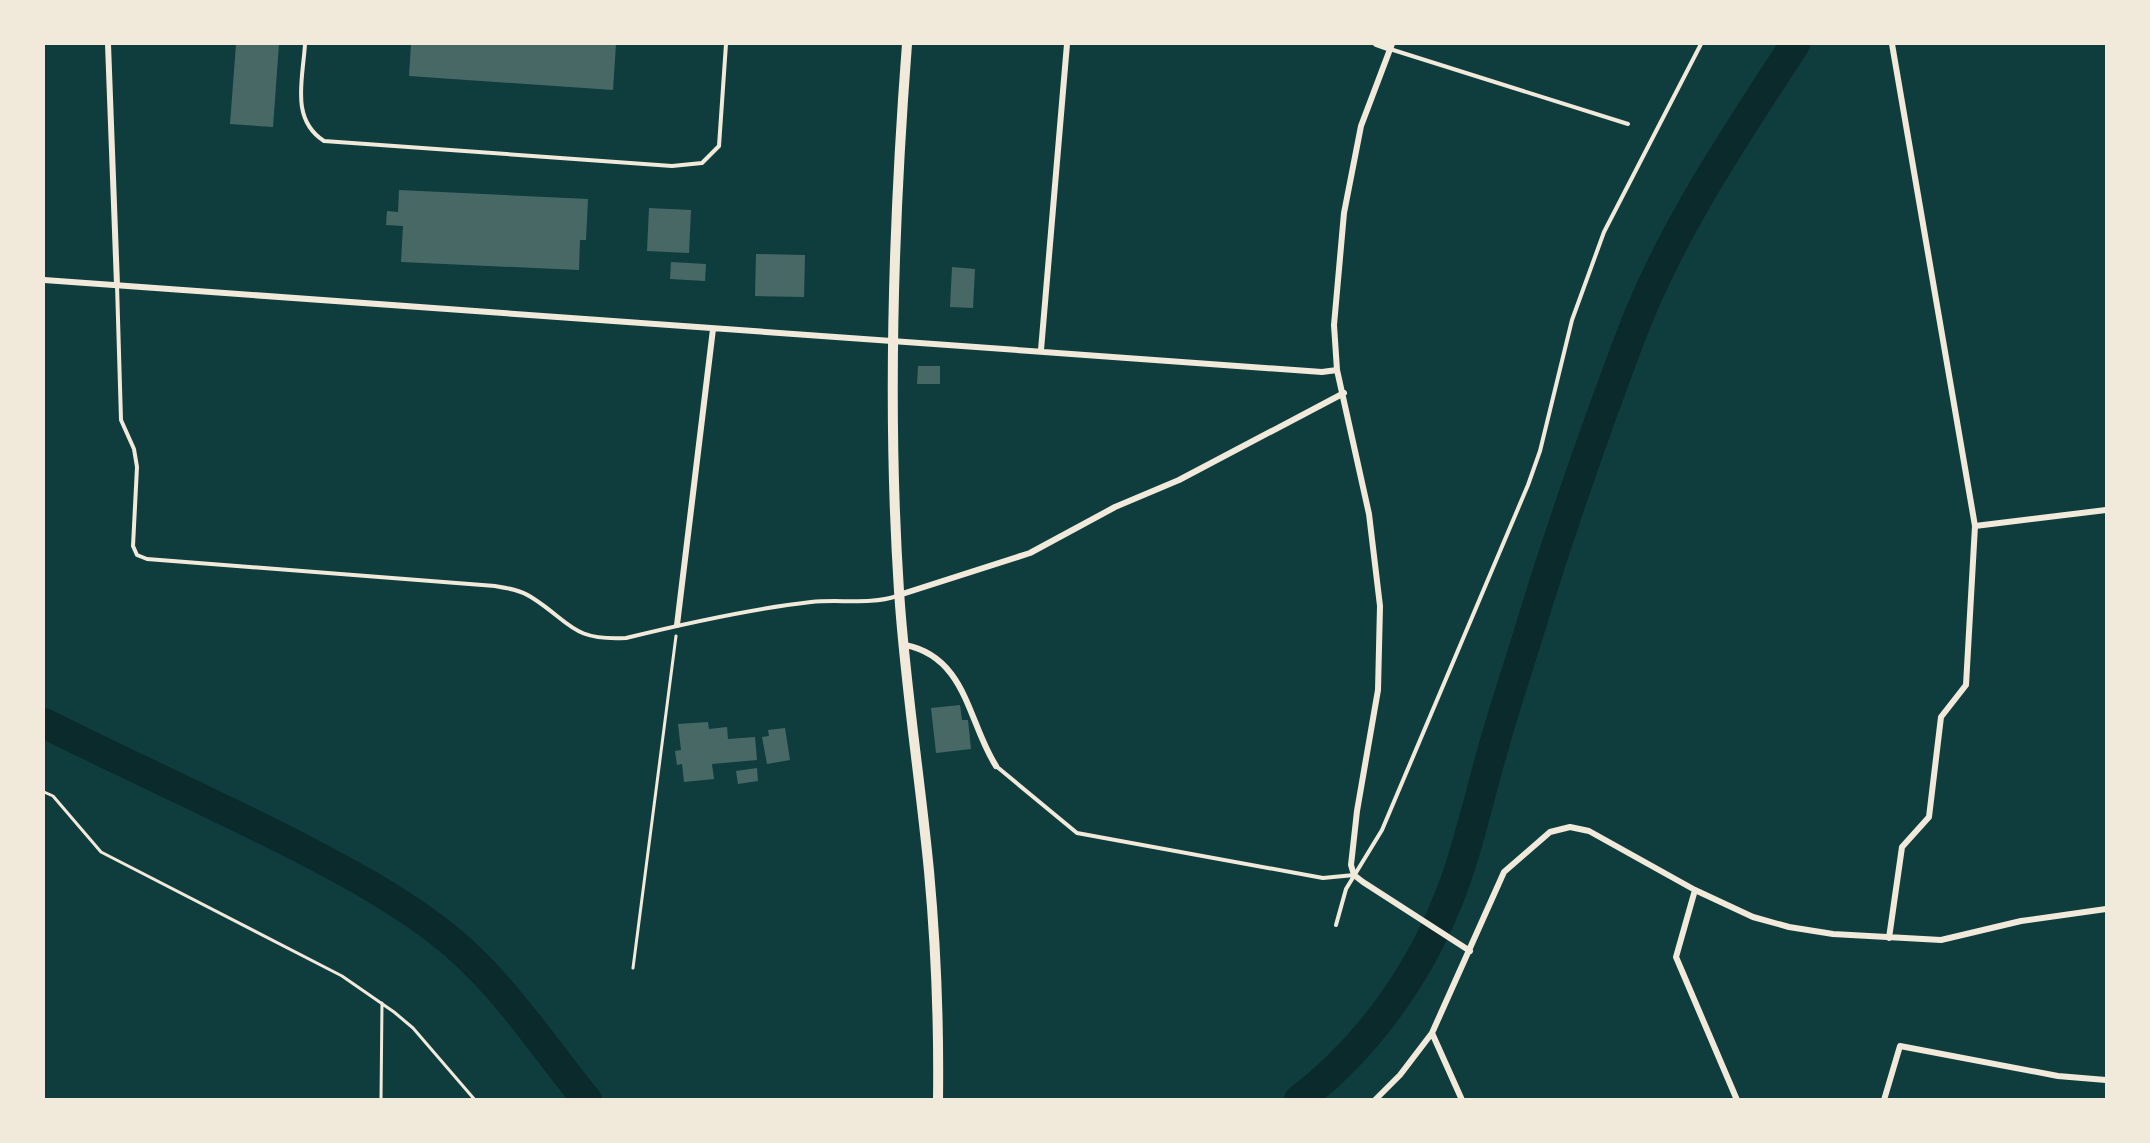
<svg xmlns="http://www.w3.org/2000/svg" width="2150" height="1143" viewBox="0 0 2150 1143" font-family="'DejaVu Sans',sans-serif">
	<rect width="100%" height="100%" fill="#0f3d3e"/>
	<g fill="none" stroke-linecap="round" stroke-linejoin="round">
		<path stroke="#0a2a2b" stroke-width="30" d="M44,723C127,765 213,803 297,846C345,871 394,897 437,930C498,976 539,1041 587,1100
			M1299,1100C1376,1041 1432,956 1461,864C1473,826 1482,787 1493,749C1505,706 1520,662 1533,619C1562,524 1595,431 1630,338C1670,232 1734,138 1795,44"/>
	</g>
	<path fill="#486865" d="M236,44H279L273,127L230,124Z
		M411,44H616L613,90L409,76Z
		M399,190L588,199L586,240H580L579,270L401,262L403,226L386,225L387,211L398,212Z
		M649,208L691,210L689,253L647,251Z
		M756,254L805,255L804,297L755,296Z
		M671,262L706,264L705,281L670,279Z
		M952,267L975,269L973,308L950,307Z
		M918,366H940V384H917Z
		M960,705L962,720H968L971,749L936,753L931,708Z
		M708,722L709,729L727,727L728,739L755,737L757,760L712,764L714,779L684,782L682,764L677,765L675,751L681,750L678,724Z
		M785,728L790,760L767,764L762,737L769,736L768,730Z
		M757,768L758,781L738,784L736,771Z"/>
	<g fill="none" stroke-linecap="round" stroke-linejoin="round">
		<path stroke="#f1e9da" stroke-width="3" d="M44,792L53,796L101,852L342,976L394,1012L413,1028L475,1100
			M633,968L676,636
			M381,1100L382,1003"/>
		<path stroke="#f1e9da" stroke-width="4" d="M305,44C303,79 290,119 324,141L672,166L702,163L719,146L726,44
			M1390,49L1628,124
			M117,285L121,420L134,449L137,467L133,546L137,555L147,559L495,586C507,588 520,590 531,597C571,622 571,641 626,638C687,623 749,609 811,602C839,599 870,605 897,596
			M996,766L1077,833L1323,878L1354,875
			M1336,925L1346,889L1382,830L1528,485L1540,451L1572,320L1604,232L1701,44"/>
		<path stroke="#f1e9da" stroke-width="6" d="M108,44L117,285
			M1376,44L1390,49
			M1392,44L1361,126L1344,213L1334,325L1337,370L1369,514L1380,606L1378,690L1357,811L1351,865L1354,875L1363,882L1470,951
			M44,280L1322,372L1337,370
			M1041,350L1067,44
			M1975,526L2106,510
			M899,595L1030,553L1115,507L1179,480L1344,393
			M677,625L713,329
			M905,645C967,657 968,723 996,766
			M1695,890L1676,957L1737,1100
			M1889,938L1902,847L1929,817L1941,717L1966,685L1975,526L1892,44
			M1432,1033L1462,1100
			M1375,1100L1400,1075L1432,1033L1504,872L1550,832L1570,827L1589,831L1695,890L1753,917L1789,927L1833,934L1941,940L2021,921L2106,909
			M1884,1100L1900,1046L2058,1076L2106,1080"/>
		<path stroke="#f1e9da" stroke-width="10" d="M907,44C893,226 887,408 899,591C905,684 920,778 929,871C936,947 939,1023 938,1100"/>
	</g>
	<rect width="2150" height="1143" fill="none" stroke="#f1e9da" stroke-width="90"/>
</svg>
